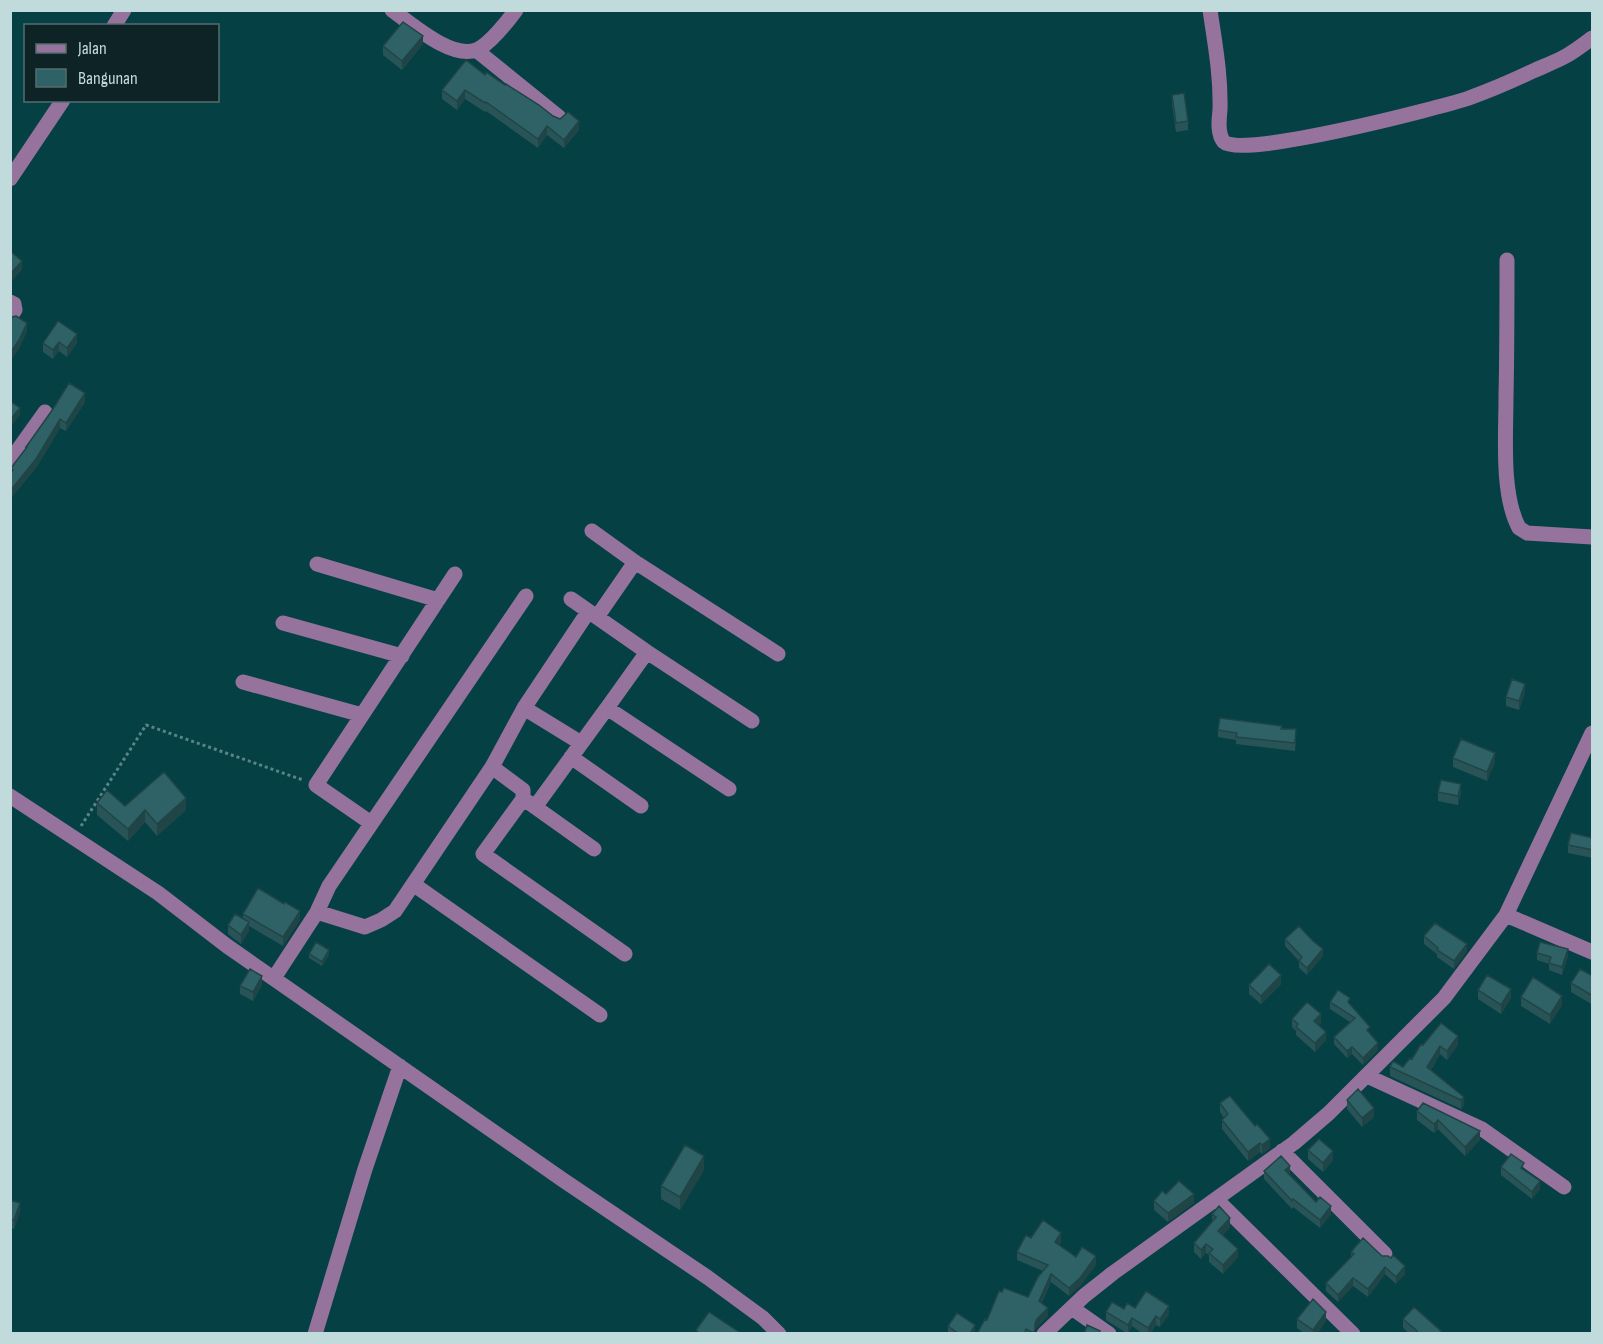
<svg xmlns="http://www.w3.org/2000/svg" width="1603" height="1344" viewBox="0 0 1603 1344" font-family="'Sofia Sans Condensed',sans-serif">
	<rect width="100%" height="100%" fill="#054044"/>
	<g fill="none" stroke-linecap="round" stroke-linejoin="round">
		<path stroke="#598588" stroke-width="3" stroke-dasharray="3 3" stroke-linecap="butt" d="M81,826L146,725L303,780"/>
		<path stroke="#96739d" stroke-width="15" d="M392,10C412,24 451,59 476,50C488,46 508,21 516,10
			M1210,10C1215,44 1221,76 1220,110C1219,119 1217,134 1224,142C1241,159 1439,108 1469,98C1491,90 1512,81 1533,71C1544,66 1555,62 1566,56C1575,51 1584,44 1592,38
			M114,26L124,10
			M476,50L559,117
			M10,179L63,100
			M1507,260C1507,306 1507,352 1506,397C1506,436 1501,494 1519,528L1527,533L1592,537
			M10,302L14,304L15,310L10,317
			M10,461L45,412
			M592,531L635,562L778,654
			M317,564L438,600
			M571,599L647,652L752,721
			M597,617L635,562
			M283,623L402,656
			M243,682L362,715
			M524,708L581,743
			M607,708L647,652
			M571,757L641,806
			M492,767L523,790V799L483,854L625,954
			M10,796L158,893L227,946L563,1180L707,1277L763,1318L779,1334
			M528,802L594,849
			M535,807L607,708L729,789
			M371,823L316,785L455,574
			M413,884L600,1015
			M317,912L365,927L381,920L395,911L492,767L524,708L588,612
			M1506,915L1592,952
			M274,978L317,912L329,886L526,596
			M1367,1076L1482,1129L1564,1187
			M1282,1151L1385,1254
			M1216,1199L1353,1334
			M1072,1308L1109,1334
			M315,1334L365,1169L400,1066
			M1044,1334L1084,1296L1113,1273L1294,1143L1329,1113L1444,998L1506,915L1592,733"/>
	</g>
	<path fill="#285458" d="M423,44L402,70L383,55V46Z
		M485,75L505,85L553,116L579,130L564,148L547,135L538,148L486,111L485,112L465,99L457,110L442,99V90Z
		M1172,95L1188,121V130L1176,132L1172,104Z
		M43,343H77L67,357L59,351L53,359L43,352Z
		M85,402L66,431L60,428L36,468L10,499L11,468L26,448V447L53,409Z
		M1525,692L1519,710L1506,706V697Z
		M1282,729L1296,736L1295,751L1236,744V740L1218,737V730Z
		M1453,758L1495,762L1487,781L1453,767Z
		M1438,792L1461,793L1458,805L1438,801Z
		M97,803L125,806L186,810L157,836L145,822L128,841L97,815Z
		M1593,838V858L1568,853V845Z
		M243,914L300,920L283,946L249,926V931L241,944L228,934V925L243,918Z
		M1424,936L1467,951L1454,969L1437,957V954L1424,944Z
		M1285,939L1323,956L1307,975L1299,968V961L1285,946Z
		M1537,953L1568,956L1562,975L1549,970V964L1537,960Z
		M309,954L329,955L322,966L309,958Z
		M1593,973V1005L1571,992V983L1591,975Z
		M1281,984L1261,1004L1249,994V985Z
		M262,985L253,1001L240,994V986Z
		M1478,990L1511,998L1501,1014L1478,999Z
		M1521,997L1562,1005L1550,1024L1521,1006Z
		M1330,1002L1350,1004L1370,1034L1378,1050L1363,1065L1352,1054L1347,1058L1334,1044V1037L1350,1022L1330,1009Z
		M1292,1019L1321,1023L1319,1025L1326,1040L1315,1052L1296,1035V1031L1292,1027Z
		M1423,1045H1458L1447,1060L1440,1054L1431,1070L1464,1097V1105L1461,1109L1390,1076V1067H1403L1412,1059Z
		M1347,1100L1374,1117L1362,1127L1347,1109Z
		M1220,1103L1270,1148L1262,1154L1260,1152L1248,1161L1222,1129V1120L1224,1118L1220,1112Z
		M1417,1111L1480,1140L1465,1156L1438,1129L1434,1133L1417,1120Z
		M1308,1150L1333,1160L1323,1172L1308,1159Z
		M1501,1167L1524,1170L1540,1189L1532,1199L1501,1175Z
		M704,1170L680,1210L661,1199V1186Z
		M1264,1171L1290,1173L1289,1174L1316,1202L1331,1214L1320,1228L1293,1207L1292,1209L1264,1179Z
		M1166,1194L1194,1203L1168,1222L1154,1210V1201Z
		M10,1200L20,1212L14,1229L10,1228Z
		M1212,1214L1230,1227L1223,1235L1238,1257L1223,1274L1209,1262V1255L1206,1253L1201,1259L1194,1252V1243L1212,1222Z
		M1031,1238L1061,1242L1059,1245L1076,1257L1096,1265L1080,1286L1069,1296L1051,1282L1042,1303L1048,1316L1037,1327L1035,1330V1334H977L987,1320L1002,1292L1028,1297L1043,1271L1017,1260V1252Z
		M1351,1252L1382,1256L1405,1274L1396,1284L1385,1274L1368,1297L1353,1286L1338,1302L1326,1291V1283L1351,1257Z
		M1135,1308L1169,1314L1160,1327L1156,1325L1150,1334H1143L1132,1326L1128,1334L1106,1320V1312L1124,1309Z
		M1297,1319L1326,1321L1317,1334H1305L1297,1328Z
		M1403,1319L1441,1334H1410L1403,1328Z
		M948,1326L975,1334H948Z"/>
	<path fill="#204547" d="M423,36V44L402,70V61Z
		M465,90V99L457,110V101Z
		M579,121V130L564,148V140Z
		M547,126V135L538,148V139Z
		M22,261V270L10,283V274Z
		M27,323V332L19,349L10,362V353Z
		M77,334V343L67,357V348Z
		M59,342V351L53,359V350Z
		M85,393V402L66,431V423Z
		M20,408V415L10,428V420Z
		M60,419V428L36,468L10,499V491Z
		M1525,684V692L1519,710V701Z
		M1495,753V762L1487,781V772Z
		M1461,784V793L1458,805V796Z
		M186,798V810L157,836V824Z
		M145,810V822L128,841V829Z
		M300,911V920L283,946V937Z
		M249,922V931L241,944V935Z
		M1467,944V951L1454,969V961Z
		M1323,949V956L1307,975V968Z
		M1568,949V956L1562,975V967Z
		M329,950V955L322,966V962Z
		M1281,975V984L1261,1004V996Z
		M262,976V985L253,1001V992Z
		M1511,989V998L1501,1014V1005Z
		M1562,996V1005L1550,1024V1015Z
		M1321,1014V1023L1314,1030V1021Z
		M1326,1032V1040L1315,1052V1043Z
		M1458,1036V1045L1447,1060V1051Z
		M1378,1043V1050L1363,1065V1058Z
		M1440,1046V1054L1427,1076V1067Z
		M1352,1047V1054L1347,1058V1051Z
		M1464,1097V1105L1461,1109V1100Z
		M1374,1108V1117L1362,1127V1118Z
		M1438,1120V1129L1434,1133V1124Z
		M1480,1131V1140L1465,1156V1147Z
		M1270,1139V1148L1262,1154V1145Z
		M1260,1143V1152L1248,1161V1152Z
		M1333,1151V1160L1323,1172V1163Z
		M704,1156V1170L680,1210V1197Z
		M1290,1166V1173L1285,1178V1170Z
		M1540,1181V1189L1532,1199V1192Z
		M1194,1194V1203L1168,1222V1213Z
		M20,1203V1212L14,1229V1220Z
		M1331,1206V1214L1320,1228V1220Z
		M1230,1218V1227L1218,1240V1231Z
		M1061,1233V1242L1055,1251V1242Z
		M1206,1244V1253L1201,1259V1250Z
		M1238,1249V1257L1223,1274V1265Z
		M1096,1256V1265L1080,1286L1069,1296V1288Z
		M1405,1266V1274L1396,1284V1277Z
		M1385,1267V1274L1368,1297V1289Z
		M1051,1274V1282L1039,1309V1301Z
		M1353,1278V1286L1338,1302V1295Z
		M1169,1306V1314L1160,1327V1319Z
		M1048,1308V1316L1037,1327L1035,1330V1334H1033L1035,1324L1037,1319Z
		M1326,1312V1321L1317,1334H1313V1330Z
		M1156,1316V1325L1150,1334H1148V1328Z
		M1132,1318V1326L1128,1334V1325Z
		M975,1325V1334H970Z"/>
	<path fill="#2e6266" stroke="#204547" stroke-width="1.5" d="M403,22L423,36L402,61L383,46Z
		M466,60L485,75L486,72L505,85L506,84L539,105L553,116L560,119L568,112L579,121L564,140L547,126L538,139L486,102L485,103L465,90L457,101L442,90Z
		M1184,93L1188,121L1176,123L1172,95Z
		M10,251L22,261L10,274Z
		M16,316L27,323L19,340L10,353V320L12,317Z
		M58,321L77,334L67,348L59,342L53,350L43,343Z
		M69,383L85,393L66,423L60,419L36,459L10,491V473L13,470L11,468L27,447H26L53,409Z
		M10,401L20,408L10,420Z
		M1512,679L1525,684L1519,701L1506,697Z
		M1220,718L1282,726L1281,729H1296L1295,743L1236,737L1237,733L1218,730Z
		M1461,739L1495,753L1487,772L1453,758Z
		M164,772L186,798L157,824L145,810L128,829L97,803L107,790L125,806Z
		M1441,780L1461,784L1458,796L1438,792Z
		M1571,833L1593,838V850L1568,845Z
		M258,888L284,904L285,902L300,911L283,937L243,914Z
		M235,914L249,922L241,935L228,925Z
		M1435,923L1467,944L1454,961L1437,950L1438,948L1424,936Z
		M1299,926L1313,941L1323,949L1307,968L1299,961L1302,957L1285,939Z
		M316,942L329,950L322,962L309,954Z
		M1540,942L1568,949L1562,967L1549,963L1551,957L1537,953Z
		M1269,964L1281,975L1261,996L1249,985Z
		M250,969L262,976L253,992L240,986Z
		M1580,969L1591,975L1593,973V996L1571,983Z
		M1487,975L1511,989L1501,1005L1478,990Z
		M1533,977L1562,996L1550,1015L1521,997Z
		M1338,990L1350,998L1348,1002L1370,1027L1367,1030L1378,1043L1363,1058L1352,1047L1347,1051L1334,1037L1355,1018L1330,1002Z
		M1307,1002L1321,1014L1314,1021L1326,1032L1315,1043L1296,1027L1298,1024L1292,1019Z
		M1441,1023L1458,1036L1447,1051L1440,1046L1427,1067L1464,1097L1461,1100L1390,1067L1393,1061L1403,1067L1410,1058L1412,1059L1421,1044L1423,1045Z
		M1358,1089L1374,1108L1362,1118L1347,1100Z
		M1230,1096L1255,1126L1257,1124L1270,1139L1262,1145L1260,1143L1248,1152L1222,1120L1228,1114L1220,1103Z
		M1423,1103L1480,1131L1465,1147L1438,1120L1434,1124L1417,1111Z
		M1319,1139L1333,1151L1323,1163L1308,1150Z
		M685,1145L704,1156L680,1197L661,1186Z
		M1511,1154L1524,1163L1521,1168L1540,1181L1532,1192L1501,1167Z
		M1281,1156L1290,1166L1285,1170L1316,1202L1320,1197L1331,1206L1320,1220L1293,1199L1292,1201L1264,1171Z
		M1179,1181L1194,1194L1168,1213L1154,1201L1162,1191L1166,1194Z
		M10,1200L20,1203L14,1220L10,1219Z
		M1219,1206L1230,1218L1218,1231L1238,1249L1223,1265L1209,1253L1213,1249L1206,1244L1201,1250L1194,1243L1216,1217L1212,1214Z
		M1043,1220L1061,1233L1055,1242L1076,1257L1082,1247L1096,1256L1080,1278L1069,1288L1051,1274L1039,1301L1048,1308L1037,1319L1035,1324V1330L1033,1333L1026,1329L1024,1334H977L985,1319L987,1320L999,1291L1002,1292L1004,1288L1028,1297L1038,1277L1048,1265L1017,1252L1026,1235L1031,1238Z
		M1363,1238L1382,1256H1388L1391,1258L1393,1255L1405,1266L1396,1277L1385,1267L1368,1289L1353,1278L1338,1295L1326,1283L1354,1254L1351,1252Z
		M1146,1291L1169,1306L1160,1319L1156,1316L1148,1328L1132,1318L1128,1325L1106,1312L1112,1302L1124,1309L1127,1303L1135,1308Z
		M1313,1299L1326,1312L1313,1330L1297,1319Z
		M1414,1307L1441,1331L1439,1334H1416L1417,1331L1403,1319Z
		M709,1312L742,1334H700L696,1330Z
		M957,1313L975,1325L970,1334H959L948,1326Z
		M1087,1325L1100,1331L1099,1334H1084Z"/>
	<rect width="1603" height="1344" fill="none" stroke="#c1dbdc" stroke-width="24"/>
	<rect x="24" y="24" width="195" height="78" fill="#0e2325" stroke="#566d6e" stroke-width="1.5"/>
	<rect x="36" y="44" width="30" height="9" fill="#96739d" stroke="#566d6e" stroke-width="1.5"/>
	<text x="78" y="54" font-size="18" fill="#c1dbdc">Jalan</text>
	<rect x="36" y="69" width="30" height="18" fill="#2e6266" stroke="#566d6e" stroke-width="1.5"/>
	<text x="78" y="84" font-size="18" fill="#c1dbdc">Bangunan</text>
</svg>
